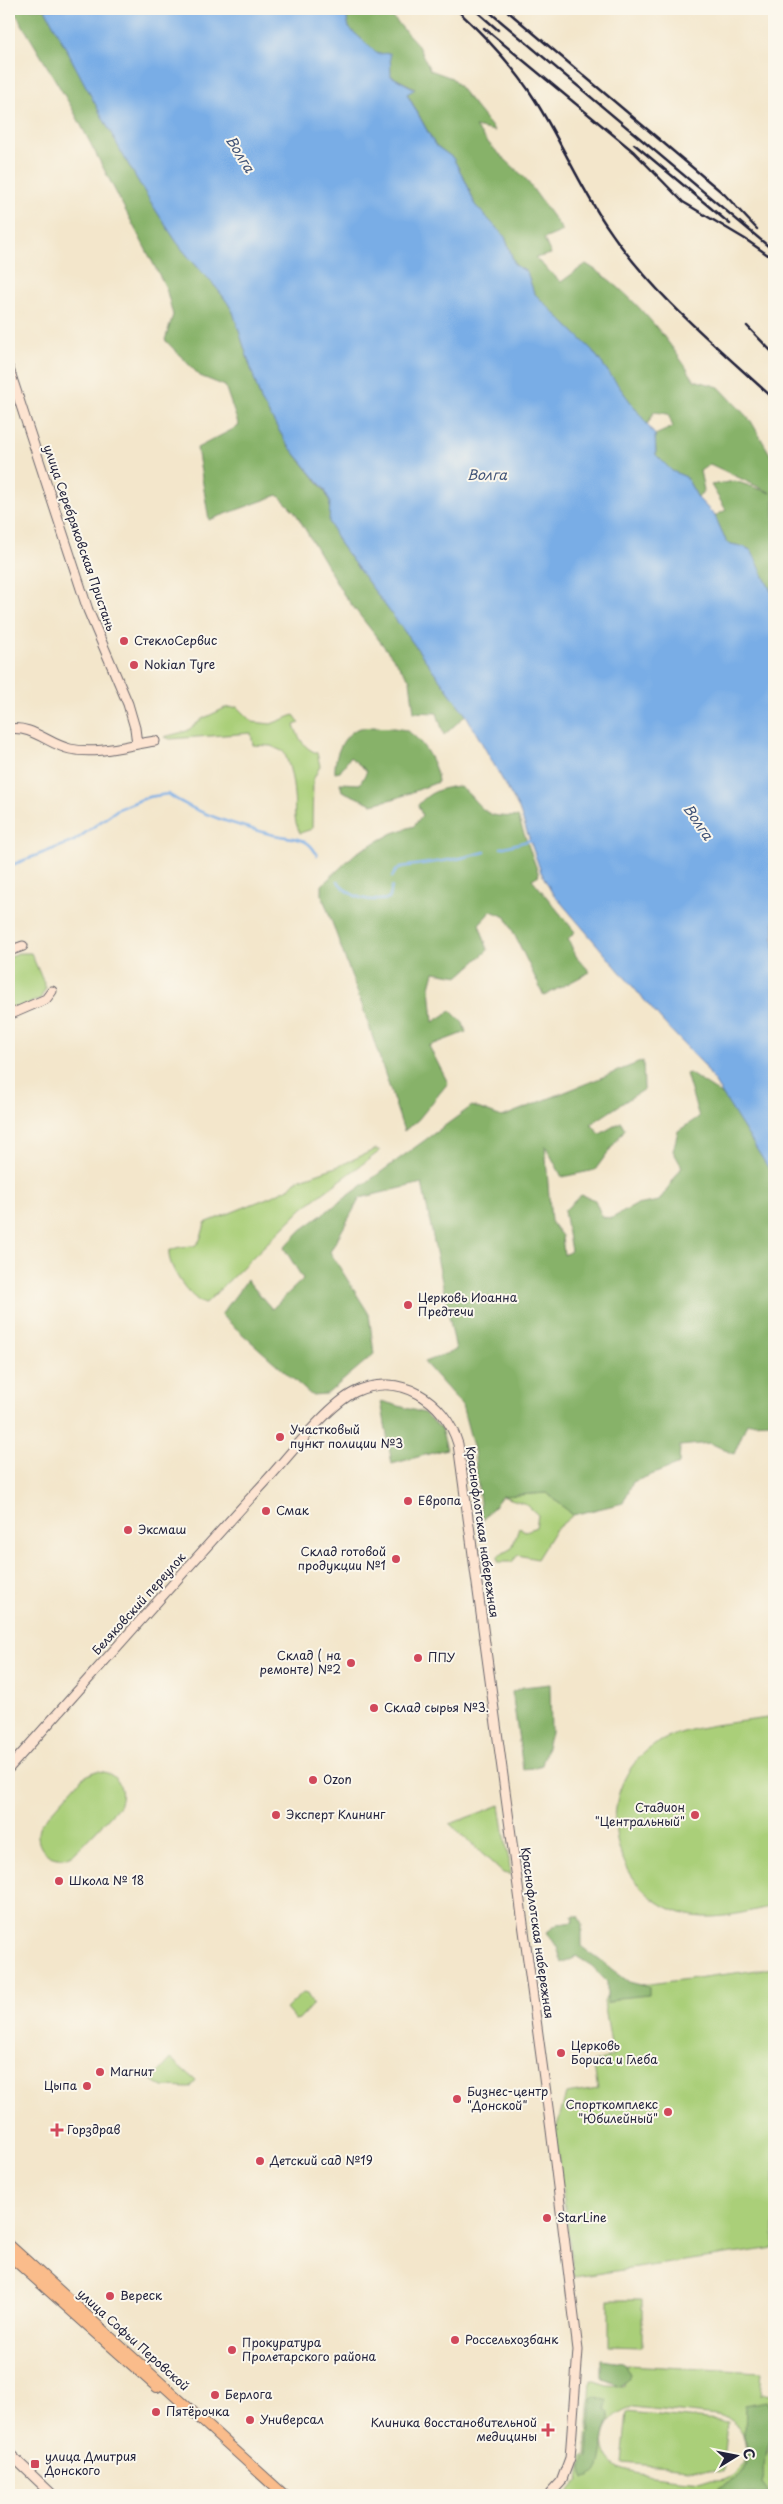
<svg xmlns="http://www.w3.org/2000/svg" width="783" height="2504" viewBox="0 0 783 2504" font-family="'Playpen Sans',sans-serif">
	<rect width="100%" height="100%" fill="#fbf7ec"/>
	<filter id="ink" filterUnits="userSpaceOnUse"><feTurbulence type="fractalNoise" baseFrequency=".02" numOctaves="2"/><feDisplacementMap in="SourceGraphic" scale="10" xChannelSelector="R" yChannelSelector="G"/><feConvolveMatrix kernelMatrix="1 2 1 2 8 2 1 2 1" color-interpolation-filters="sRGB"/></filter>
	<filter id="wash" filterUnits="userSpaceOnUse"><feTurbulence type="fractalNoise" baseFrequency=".0096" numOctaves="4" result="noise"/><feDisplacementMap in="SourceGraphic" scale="20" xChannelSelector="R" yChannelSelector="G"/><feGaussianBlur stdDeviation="1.12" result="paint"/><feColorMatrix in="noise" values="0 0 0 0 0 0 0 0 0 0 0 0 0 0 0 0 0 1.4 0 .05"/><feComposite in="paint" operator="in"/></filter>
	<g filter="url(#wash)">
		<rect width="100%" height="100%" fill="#f3e6cb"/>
		<path fill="#aacf79" stroke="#66785a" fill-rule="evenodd" d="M237,707L252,722L271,724L294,715L300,723L294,725C299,738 303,748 317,753L320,766L313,780L312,829L300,833C292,817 296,811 294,795C293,780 290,766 284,752L271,746L253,745L251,733L170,739L164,737L187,731L202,719L225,708Z
			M18,953H31L46,988L40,999L9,1012V957Z
			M376,1149L380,1151L303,1208L205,1304C191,1300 167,1267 169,1251C192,1239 197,1259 205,1223L270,1197L289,1188L295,1181L339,1166Z
			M547,1493L573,1515L555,1530L537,1559L518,1555L512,1562H498V1556L512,1548L519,1528L526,1531L536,1527L538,1515L526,1504L502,1496Z
			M774,1717V1906C744,1912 711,1923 681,1913C608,1890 590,1786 656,1744C688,1724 738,1723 774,1717Z
			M96,1771C116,1771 127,1788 119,1806L74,1854C53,1867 31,1848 40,1825L82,1778Z
			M500,1805L511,1875L503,1873L450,1824Z
			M774,1968V2248L574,2277L555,2133L566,2094L598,2089L593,2062L613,2056L604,2002L610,1989Z
			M303,1993L307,1994L313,2004L299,2019L295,2020L286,2009Z
			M171,2059L196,2081L190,2088L163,2087L152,2080Z
			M609,2300H642V2347L609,2346Z
			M626,2365L762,2372L760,2396L762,2394L774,2395V2410L767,2402L744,2434C752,2461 746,2477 719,2487L718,2495H636L637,2491L614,2495H566L579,2480L582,2455H586L591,2380L607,2385L624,2386ZM592,2399L606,2410C605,2440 600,2445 582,2468L588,2457ZM633,2407L726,2417C740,2425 749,2439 746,2455C743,2467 735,2476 724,2480C711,2484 628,2475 618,2468C591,2449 605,2413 633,2407Z
			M774,2411V2495H767L768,2491L761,2483L764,2460L772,2442Z
			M627,2412L728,2422L723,2472L622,2463Z"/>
		<path fill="#87b269" stroke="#546a52" d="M13,9H45C87,86 126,168 176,241C193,266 219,285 233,312L261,400L287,444L324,490L330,502V522L340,544L466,715L444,735L437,713L414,712L410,680L344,595L295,512L278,495L209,520L197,448L239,426L225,386L200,376L165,340L173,315L166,288L72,108Z
			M345,9H385L417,44L430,70L452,78L495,131L475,127L492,147L525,178L563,231L544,239L551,254L535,258L561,282L586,264C628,288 669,339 694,380L719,387L751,421L774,461V596C768,588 754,552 750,550C745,546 734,545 727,543L715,516L726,510L711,485L735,481L771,493L710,464L700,471L704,490L698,498L686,477L672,471L656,455L655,435L673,427L668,414L654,412L647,425L592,350L534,293L527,272L515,265L505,237L475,205L467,184L453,158L435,145L407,93L415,88L391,76L378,54L349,28Z
			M373,727C383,728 396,727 405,730C421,737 437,764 438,782L397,798L372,804L342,791L340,783L360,784L367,771L350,757L340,772L335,773C334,757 342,736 357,729C361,727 369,728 373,727Z
			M458,786C472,793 478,810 493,815C500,817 510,816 518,817L539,875L532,879L575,932L568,939L576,956L590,972L544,996L506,917L491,911L479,924L488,950L459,976L434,972L430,987L433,1022L451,1011L463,1023L466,1032L429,1046L448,1083L418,1120L404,1131L362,1005L322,895V885L356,853L393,833L414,826L422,815L418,805C429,792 441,788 458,786Z
			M643,1061L644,1089L591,1124L600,1134L621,1122L625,1129L595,1170L562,1177L545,1145L551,1222L562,1236L564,1255L571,1251L564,1211L581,1195L595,1200L602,1217L612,1218L636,1205L659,1201L682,1167L673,1151L678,1131L699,1117L686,1074L689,1073L724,1096L774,1177V1422L747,1423L734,1454L710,1443L680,1446L679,1464L633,1482L623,1503L573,1515L547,1493L502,1496L482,1521L474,1450L462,1405L424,1362L456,1350L422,1183L360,1198L330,1252L369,1314L374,1354L327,1394L311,1395L221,1315L247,1280L272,1309L303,1279L284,1248L301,1230L472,1106L502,1117Z
			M381,1401L424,1413L441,1429L447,1449L392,1464Z
			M550,1684L551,1733L542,1765L533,1768L523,1769L512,1692L523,1687Z
			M572,1916H578L582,1924V1947L629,1982L649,1987V1995L619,1998L607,2004V1982L592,1966L576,1956L562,1963L557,1947L547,1932L558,1924L573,1922Z
			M601,2359L623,2362L630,2375L628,2380L620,2386L601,2378Z
			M596,2396L607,2401L606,2410L609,2412L610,2420C597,2435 610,2477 584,2478L582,2468L585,2457L588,2456L592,2398Z
			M767,2401C781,2419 769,2441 764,2460C762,2468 765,2476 762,2483L768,2491L767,2495H718L719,2487C737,2480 749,2470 748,2449C748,2444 745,2439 744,2434C744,2424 745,2415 745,2405Z"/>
		<path fill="#79ade6" stroke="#4e6890" d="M45,9H345L349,28L378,54L390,53L391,76L415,89L407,94L435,145L453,158L467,184L475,205L505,237L515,265L527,272L534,293L592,350L655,435L656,455L672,471L686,477L698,498L715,516L727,543C734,545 745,546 750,550C754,552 768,588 774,596V1177L704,1065L663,1022L551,891L541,872L519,809L466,715L340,544L329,522L330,502L325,490L287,444L261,400L233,312C219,285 193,266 176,241C126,168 87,87 45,9Z"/>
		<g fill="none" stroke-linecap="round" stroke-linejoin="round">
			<path stroke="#79ade6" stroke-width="2.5" d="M501,848L531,840
				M9,866L74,841L118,809L148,797L168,794C197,814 236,825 270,834C281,837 294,837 304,841C311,844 314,849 317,855
				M392,877L396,871L401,867L457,859L485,852
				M338,882C352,899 368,902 389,899L392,887"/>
		</g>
	</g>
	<g filter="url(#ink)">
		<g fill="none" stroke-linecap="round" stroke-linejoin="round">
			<g stroke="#6b676d" stroke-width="11">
				<path id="secondary" d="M9,369L88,610L128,704L135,728L137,744
					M9,729C32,725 48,744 70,749C97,755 128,745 155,741
					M9,951L23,946
					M9,1015L46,999L52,991
					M9,1768C95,1672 180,1575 267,1480C288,1457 328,1405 355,1392C399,1371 445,1400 458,1444L551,2130L578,2350L570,2458L561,2482L549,2495
					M9,2453L53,2495"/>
			</g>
			<g stroke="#6b676d" stroke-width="12">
				<path id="primary" d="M9,2245L284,2495
					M9,2255L157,2387"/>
			</g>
			<use href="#secondary" stroke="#fde4d1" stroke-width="9"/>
			<use href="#primary" stroke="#fabc8b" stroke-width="10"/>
			<path stroke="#22223b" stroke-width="2.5" d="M456,9C485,36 514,66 535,100C561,141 579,185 606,225C651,293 715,345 774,399
				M474,9L498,30
				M486,9L774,251
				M505,9L725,195L757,229
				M484,28L634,152L683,202L745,239L768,255
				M634,144L730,224
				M747,326L774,354"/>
		</g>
	</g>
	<g fill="#d1495b" stroke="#fbf7ec" stroke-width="2">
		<circle cx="124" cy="641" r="5"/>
		<circle cx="134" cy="665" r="5"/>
		<circle cx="408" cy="1305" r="5"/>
		<circle cx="280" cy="1437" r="5"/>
		<circle cx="408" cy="1501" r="5"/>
		<circle cx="266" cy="1511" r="5"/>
		<circle cx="128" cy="1530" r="5"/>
		<circle cx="396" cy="1559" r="5"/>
		<circle cx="418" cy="1658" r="5"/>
		<circle cx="351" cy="1663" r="5"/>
		<circle cx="374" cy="1708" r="5"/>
		<circle cx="313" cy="1780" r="5"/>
		<circle cx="276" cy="1815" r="5"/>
		<circle cx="695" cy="1815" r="5"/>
		<circle cx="59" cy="1881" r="5"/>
		<circle cx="561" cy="2053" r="5"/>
		<circle cx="100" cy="2072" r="5"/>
		<circle cx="87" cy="2086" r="5"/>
		<circle cx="457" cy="2099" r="5"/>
		<circle cx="668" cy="2112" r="5"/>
		<path d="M54.5 2122.5h5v5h5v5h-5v5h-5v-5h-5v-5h5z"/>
		<circle cx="260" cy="2161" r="5"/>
		<circle cx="547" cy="2218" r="5"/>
		<circle cx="110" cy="2296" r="5"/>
		<circle cx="455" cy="2340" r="5"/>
		<circle cx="232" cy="2350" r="5"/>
		<circle cx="215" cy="2395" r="5"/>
		<circle cx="156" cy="2412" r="5"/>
		<circle cx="250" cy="2420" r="5"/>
		<path d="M545.5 2422.5h5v5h5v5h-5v5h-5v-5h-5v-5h5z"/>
		<rect x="30" y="2459" width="10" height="10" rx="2.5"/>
	</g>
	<g text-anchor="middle" stroke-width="4" stroke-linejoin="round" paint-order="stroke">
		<g font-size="12" fill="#22223b" stroke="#fbf7ec">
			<text transform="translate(79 538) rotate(71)" y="4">улица Серебряковская Пристань</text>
			<text transform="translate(482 1532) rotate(82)" y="4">Краснофлотская набережная</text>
			<text transform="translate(139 1604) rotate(-48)" y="4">Беляковский переулок</text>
			<text transform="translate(537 1933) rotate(82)" y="4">Краснофлотская набережная</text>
			<text transform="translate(133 2340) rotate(42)" y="4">улица Софьи Перовской</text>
		</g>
		<g font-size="12" fill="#22223b" stroke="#fbf7ec" text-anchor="start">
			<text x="134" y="645">СтеклоСервис</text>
			<text x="144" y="669">Nokian Tyre</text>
			<text x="418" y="1302">Церковь Иоанна<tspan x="418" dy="14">Предтечи</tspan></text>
			<text x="290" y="1434">Участковый<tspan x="290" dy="14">пункт полиции №3</tspan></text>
			<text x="418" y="1505">Европа</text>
			<text x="276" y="1515">Смак</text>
			<text x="138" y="1534">Эксмаш</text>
			<text x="386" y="1556" text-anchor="end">Склад готовой<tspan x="386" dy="14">продукции №1</tspan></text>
			<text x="341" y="1660" text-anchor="end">Склад ( на<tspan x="341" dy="14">ремонте) №2</tspan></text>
			<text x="428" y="1662">ППУ</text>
			<text x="384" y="1712">Склад сырья №3.</text>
			<text x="323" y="1784">Ozon</text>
			<text x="685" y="1812" text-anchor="end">Стадион<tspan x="685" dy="14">"Центральный"</tspan></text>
			<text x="286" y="1819">Эксперт Клининг</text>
			<text x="69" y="1885">Школа № 18</text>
			<text x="571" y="2050">Церковь<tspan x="571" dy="14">Бориса и Глеба</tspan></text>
			<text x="110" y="2076">Магнит</text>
			<text x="77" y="2090" text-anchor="end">Цыпа</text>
			<text x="467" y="2096">Бизнес-центр<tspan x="467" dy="14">"Донской"</tspan></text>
			<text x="658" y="2109" text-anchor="end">Спорткомплекс<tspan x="658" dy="14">"Юбилейный"</tspan></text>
			<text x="67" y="2134">Горздрав</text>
			<text x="270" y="2165">Детский сад №19</text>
			<text x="557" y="2222">StarLine</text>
			<text x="120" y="2300">Вереск</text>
			<text x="465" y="2344">Россельхозбанк</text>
			<text x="242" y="2347">Прокуратура<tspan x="242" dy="14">Пролетарского района</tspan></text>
			<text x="225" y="2399">Берлога</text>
			<text x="166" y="2416">Пятёрочка</text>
			<text x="260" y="2424">Универсал</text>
			<text x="537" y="2427" text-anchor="end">Клиника восстановительной<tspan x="537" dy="14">медицины</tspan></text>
			<text x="45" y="2461">улица Дмитрия<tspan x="45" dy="14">Донского</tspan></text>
		</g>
		<g font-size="14" font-style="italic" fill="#405377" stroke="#fbf7ec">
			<text transform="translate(240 154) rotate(58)" y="5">Волга</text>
			<text x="487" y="480">Волга</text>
			<text transform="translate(698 822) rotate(55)" y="5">Волга</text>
		</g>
	</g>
	<rect width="783" height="2504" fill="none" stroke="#fbf7ec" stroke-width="30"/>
	<g transform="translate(736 2456) rotate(80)" stroke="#fbf7ec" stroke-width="4" paint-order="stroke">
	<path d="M0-4L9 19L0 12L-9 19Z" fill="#22223b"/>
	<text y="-8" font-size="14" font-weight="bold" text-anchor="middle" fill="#22223b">С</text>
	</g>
</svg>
